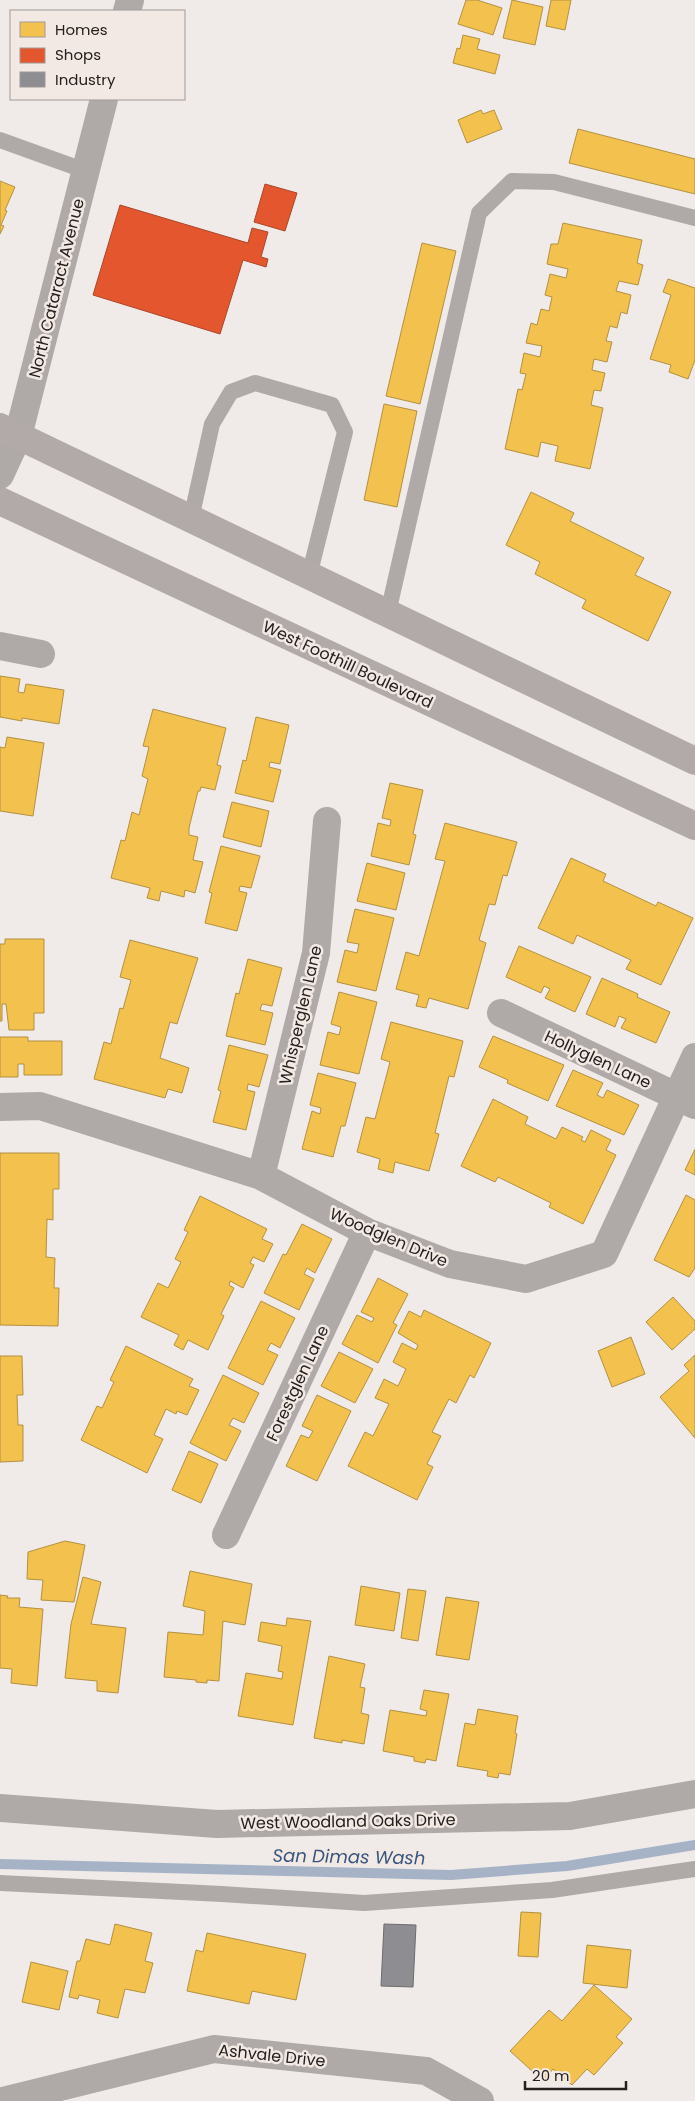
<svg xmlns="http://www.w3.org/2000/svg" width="695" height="2101" viewBox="0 0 695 2101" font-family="Poppins,sans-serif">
	<rect width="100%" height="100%" fill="#f0eae8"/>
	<path fill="#f2c14e" stroke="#b49140" d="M466,0H477L502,8L493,35L458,24Z
		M512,0L543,7L535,45L503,38Z
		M551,0H571L565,30L546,26Z
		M463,35L480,39L477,49L500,55L495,74L453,63L457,48L460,49Z
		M481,110L483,114L494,110L502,129L467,143L458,120Z
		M578,129L695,159V194L569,163Z
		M0,181L15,187L5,210L7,211L1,225L4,226L0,234Z
		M563,223L642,240L637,263L643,265L638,285L619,281L616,291L631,295L627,314L621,312L617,328L610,326L606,341L612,342L607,362L594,359L592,370L605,373L601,391L594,390L591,405L603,408L590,469L555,461L558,446L541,442L538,457L505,449L518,389L522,390L526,374L520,373L524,353L540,357L542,346L526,343L531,323L537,325L541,309L549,311L552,297L545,295L550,274L566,278L568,269L547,264L551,244H558Z
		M422,243L456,251L420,404L386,396Z
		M668,279L695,288V360L688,379L669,372L671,365L650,359L671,295L663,292Z
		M384,404L417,411L397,507L364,500Z
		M531,492L574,513L570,521L644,558L635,575L671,592L648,641L582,608L586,600L535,574L540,562L506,545Z
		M0,676L20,679L18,692L24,693L26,684L64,690L59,724L22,718V721L0,717Z
		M153,709L226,728L217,765L221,766L215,790L201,787L200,791H198L189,828V835L198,837L193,860L203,862L195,893L185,890L184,897L161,891L159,901L147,898L150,888L111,878L121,840L125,841L132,812L139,815L148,779L142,776L149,747L143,746Z
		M256,717L289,725L280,764L270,762L269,767L281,770L273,802L235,793L243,760L246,761Z
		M7,737L44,743L33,816L0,811V747L5,748Z
		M390,783L423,790L413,834L416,835L409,865L371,856L378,823L390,826L391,820L382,818Z
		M232,802L269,811L261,847L223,837Z
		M445,823L517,842L507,876L503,875L495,905L489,904L479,940L486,943L468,1009L429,998L426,1008L416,1006L419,995L396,989L406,952L419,956L445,861L435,859Z
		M221,846L260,856L251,888L240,886L239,891L247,893L237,931L205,923L212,893L209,892Z
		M571,858L606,874L603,881L656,906L658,902L693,918L661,985L626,969L631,960L577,935L573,944L538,928Z
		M367,863L405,873L396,910L357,901Z
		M355,909L394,918L376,991L337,982L345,950L357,953L359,944L347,942Z
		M5,939H44V1013H34V1030H9L6,1004H2V1021H0V944H5Z
		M130,940L198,958L177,1024L170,1022L160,1058L189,1068L182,1093L168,1089L165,1098L94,1079L104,1042L111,1044L120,1008L123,1009L131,980L120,977Z
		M519,946L591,977L575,1012L545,998L550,989L544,986L541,993L506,977Z
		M248,959L282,968L272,1006L262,1004L260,1010L273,1013L265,1045L226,1036L236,993L239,994Z
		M602,978L638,994L637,997L670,1012L656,1043L621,1028L626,1019L619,1016L615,1027L586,1014Z
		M339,992L377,1002L359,1074L320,1065L328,1032L339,1035L341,1027L331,1024Z
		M391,1022L463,1041L454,1077L449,1076L435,1133L439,1134L429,1171L395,1162L393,1173L378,1169L380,1159L357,1152L366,1117L375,1119L390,1062L381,1059Z
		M493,1036L564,1065L548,1101L507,1083L508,1080L479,1067Z
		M0,1037H28V1041H62V1075H24V1064H18V1077H0Z
		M229,1045L268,1055L259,1087L248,1084L247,1090L255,1092L246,1130L213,1122L221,1091L218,1090Z
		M573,1070L603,1083L597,1095L603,1098L607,1090L639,1105L624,1135L556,1106Z
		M318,1073L356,1083L345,1126H341L333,1157L302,1149L312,1111L320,1114L321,1108L310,1105Z
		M493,1099L528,1117L525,1124L556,1139L562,1127L583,1137L581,1140L585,1142L591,1130L611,1140L606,1150L616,1155L583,1224L549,1207L551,1203L498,1177L495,1182L461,1166Z
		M695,1149V1175L685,1170Z
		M0,1153H59V1189H53V1220L47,1219L46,1257L55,1258L54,1288H59L58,1326L0,1325Z
		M686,1195L695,1200V1268L689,1277L654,1260Z
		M200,1196L267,1229L262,1239L273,1244L264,1262L253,1257L250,1263L254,1265L243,1288L230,1281L229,1285L234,1288L221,1314L224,1316L208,1350L188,1340L183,1350L174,1345L179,1335L141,1317L158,1283L168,1288L181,1262L175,1259L188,1232L184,1230Z
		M302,1224L332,1239L315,1273L307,1268L304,1274L314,1279L299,1310L264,1293L283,1254L286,1255Z
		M378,1278L408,1294L393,1323L397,1325L378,1363L342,1344L357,1315L372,1322L374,1318L361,1312Z
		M673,1297L695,1321V1329L672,1350L646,1322Z
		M261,1301L295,1318L280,1348L271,1343L267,1350L278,1355L263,1385L228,1368Z
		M424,1310L491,1343L474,1378L470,1375L456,1403L449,1399L432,1432L441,1436L427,1464L433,1467L417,1500L348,1466L365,1432L373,1436L389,1404L375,1398L384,1379L398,1386L406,1369L393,1362L402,1343L416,1350L418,1345L398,1333L409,1311L421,1317Z
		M631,1337L645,1374L612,1387L598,1351Z
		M126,1346L193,1379L189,1386L199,1390L187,1415L177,1411L176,1414L166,1409L154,1435L163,1439L147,1473L81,1440L97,1406L102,1408L114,1382L110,1380Z
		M339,1352L373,1369L355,1403L321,1386Z
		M695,1355V1438L660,1397L689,1371L684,1365Z
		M0,1356H22L23,1395H17L18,1425H23V1461L0,1462Z
		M223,1375L259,1393L244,1423L233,1418L229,1425L241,1431L226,1461L190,1443Z
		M317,1395L351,1411L317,1481L286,1466L301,1435L309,1438L313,1431L302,1426Z
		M189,1451L218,1464L201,1503L172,1490Z
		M65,1541L85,1545L74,1602L41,1600L43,1580L27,1579L28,1552Z
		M190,1571L252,1584L245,1625L223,1621L219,1681L207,1680V1683L196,1682V1680L164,1677L168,1632L203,1635L205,1611L183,1606Z
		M83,1577L101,1582L91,1624L126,1628L118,1693L97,1691V1681L65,1678L71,1624Z
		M361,1586L400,1593L394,1631L355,1625Z
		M408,1589L426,1591L418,1641L401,1638Z
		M0,1595L8,1596L7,1598H20L19,1607L43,1609L37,1686L11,1683L12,1669L0,1668Z
		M446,1597L479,1602L469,1660L436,1655Z
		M287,1618L311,1621L293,1725L238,1716L246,1673L282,1679L283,1672L278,1671L282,1646L258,1641L261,1622L286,1626Z
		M329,1656L365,1664L360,1687L365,1688L361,1713L369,1715L364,1744L342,1740V1743L314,1738Z
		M424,1690L449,1694L436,1761L426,1759L425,1763L414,1761V1757L383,1751L390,1710L426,1716L427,1711L420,1709Z
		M478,1709L518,1716L515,1733L517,1734L510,1775L499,1773L498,1778L487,1776L488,1771L457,1766L465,1723L475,1725Z
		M521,1912L541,1913L538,1957L518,1956Z
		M115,1924L152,1933L145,1961L153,1963L145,1993L125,1989L118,2018L97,2013L100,2000L79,1995L78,1999L69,1997L77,1961H80L86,1939L110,1945Z
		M207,1933L306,1954L296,2000L252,1991L249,2004L187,1991L196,1950L203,1952Z
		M587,1945L631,1950L627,1988L583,1983Z
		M31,1962L68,1971L59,2010L22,2002Z
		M594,1985L632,2019L616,2037L623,2043L594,2075L587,2069L572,2085L553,2069L543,2081L510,2051L549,2010L562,2021Z"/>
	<path fill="#e4572e" stroke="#aa4629" d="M265,184L297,193L285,231L254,222Z
		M120,205L248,243L252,228L268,232L261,257L268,259L266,267L243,260L220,334L93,295Z"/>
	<path fill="#8d8d92" stroke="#6e6c6f" d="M384,1924L416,1925L413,1987L381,1986Z"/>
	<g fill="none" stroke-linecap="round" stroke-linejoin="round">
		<path stroke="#a6b3c6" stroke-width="10" d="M0,1864L451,1875L567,1866L695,1845"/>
		<path stroke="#afa9a8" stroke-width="16" d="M0,140L86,171
			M191,519L212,424L231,392L255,383L332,405L345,432L309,576
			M388,613L479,213L512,181L554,182L695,218
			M0,1883L222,1894L364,1903L552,1890L695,1869"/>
		<path stroke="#afa9a8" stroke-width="28" d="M127,11L130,0
			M0,475L18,436L104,99
			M0,646L41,654
			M501,1013L695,1105
			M0,1107L40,1106L261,1176L367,1232L450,1264L526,1279L604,1254L695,1057
			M261,1176L316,953L327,821
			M226,1535L367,1232
			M0,1808L217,1824L570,1816L695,1794
			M3,2101L214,2049L426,2071L480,2101"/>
		<path stroke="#b2aaa9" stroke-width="28" d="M0,427L695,761
			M0,501L695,826"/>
	</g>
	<g text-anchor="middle" stroke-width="5" stroke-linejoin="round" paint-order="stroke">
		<g font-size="16" fill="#24201e" stroke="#f3e9e4">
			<text transform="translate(56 288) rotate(-76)" y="6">North Cataract Avenue</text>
			<text transform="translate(348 664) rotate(25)" y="6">West Foothill Boulevard</text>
			<text transform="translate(300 1015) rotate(-77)" y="6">Whisperglen Lane</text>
			<text transform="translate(598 1059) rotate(25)" y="6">Hollyglen Lane</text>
			<text transform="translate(389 1237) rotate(23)" y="6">Woodglen Drive</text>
			<text transform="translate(297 1383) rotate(-65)" y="6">Forestglen Lane</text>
			<text transform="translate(348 1821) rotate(-1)" y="6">West Woodland Oaks Drive</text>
			<text transform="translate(272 2055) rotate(6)" y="6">Ashvale Drive</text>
		</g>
		<g font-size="18" font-style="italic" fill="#37567f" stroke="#f3e9e4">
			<text transform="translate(349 1857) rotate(1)" y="6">San Dimas Wash</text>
		</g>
	</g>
	<rect x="10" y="10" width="175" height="90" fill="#f3e9e4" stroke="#a09995"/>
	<rect x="20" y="22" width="25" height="15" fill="#f2c14e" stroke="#a09995"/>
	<text x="55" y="35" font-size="15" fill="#24201e">Homes</text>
	<rect x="20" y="48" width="25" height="15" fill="#e4572e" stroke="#a09995"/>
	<text x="55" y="60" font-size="15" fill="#24201e">Shops</text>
	<rect x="20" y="72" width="25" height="15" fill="#8d8d92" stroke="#a09995"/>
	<text x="55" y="85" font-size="15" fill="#24201e">Industry</text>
	<path d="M525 2081v8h101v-8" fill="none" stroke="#24201e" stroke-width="2.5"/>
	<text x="532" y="2081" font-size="15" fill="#24201e" stroke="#f3e9e4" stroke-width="4" paint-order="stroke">20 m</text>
</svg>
